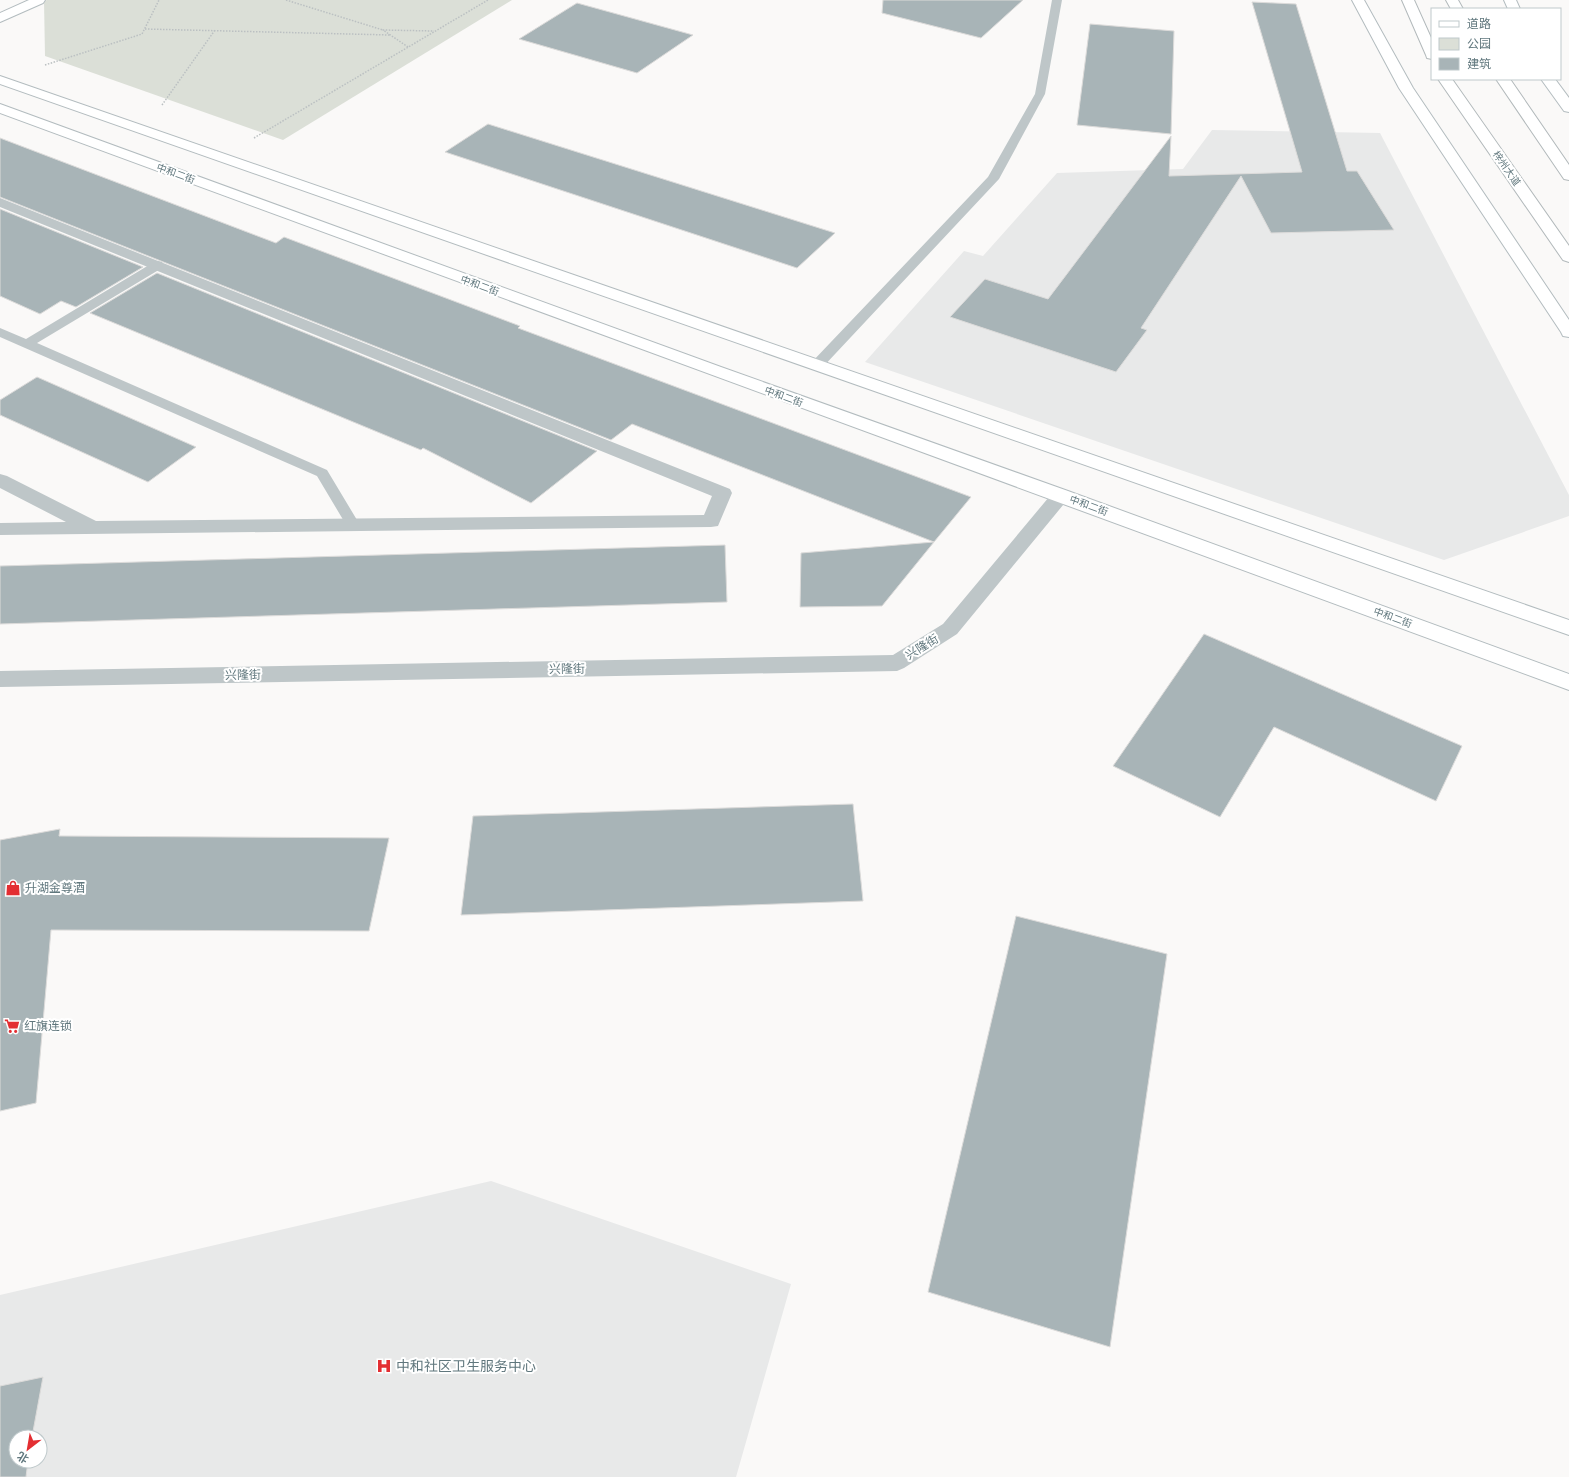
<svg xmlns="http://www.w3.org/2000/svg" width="1569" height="1477" viewBox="0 0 1569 1477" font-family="Helvetica,'Noto Sans SC',sans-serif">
	<rect width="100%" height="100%" fill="#faf9f8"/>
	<path fill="#e8e9e9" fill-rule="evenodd" d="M1212,130L1380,133L1569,495V516L1444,560L865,362L964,251L983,256L1057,173L1183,169Z
		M491,1181L791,1284L736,1477H0V1295ZM16,1437H40V1461H16Z"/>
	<path fill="#dbdfd7" d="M47,0H512L283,140L45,56L44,1Z"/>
	<path fill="#a8b4b7" stroke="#dcdbda" d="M883,0H1023L981,38L882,13Z
		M1252,2L1296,4L1347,171H1357L1394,230L1271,233L1241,176L1141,328L1147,330L1116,372L950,317L985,279L1048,299L1171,136L1169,176L1302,172Z
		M577,3L693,35L637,73L519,39Z
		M1090,24L1174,31L1171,134L1077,125Z
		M488,124L835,233L797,268L445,152Z
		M0,138L276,243L284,237L520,326L518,328L971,497L934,542L632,424L611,440L0,197Z
		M0,209L143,267L76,307L61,301L40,314L0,296Z
		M157,273L597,451L531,503L423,448L421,450L90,313Z
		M37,377L196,447L148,482L0,415V400Z
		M934,542L882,606L800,607L801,553Z
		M725,545L727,602L0,624V566Z
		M1204,634L1462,746L1436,801L1274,727L1220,817L1113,766Z
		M853,804L863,901L461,915L473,816Z
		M60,829L59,836L389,838L369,931L51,930L36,1103L0,1111V840Z
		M1016,916L1167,954L1110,1347L928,1292Z
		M43,1377L32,1437H16V1461H28L26,1477H0V1386Z"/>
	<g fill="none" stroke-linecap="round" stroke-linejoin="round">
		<g stroke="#b3bcbf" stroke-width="2">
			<path id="secondary" d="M29,0H45L43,3L0,22V13Z
				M1352,0H1364L1413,88L1569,320V337L1563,336L1561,332L1399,88Z
				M1504,0H1516L1520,9H1508Z
				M0,76L1569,620V635L0,84Z
				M1541,79H1555L1569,98V112L1564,111Z
				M0,104L721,367L1068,491L1569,674V690L0,113Z"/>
		</g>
		<g stroke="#b2b9bb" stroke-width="2">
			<path id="highway" d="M1402,0H1414L1432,40V59L1427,58L1426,55Z
				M1446,0H1458L1463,9H1451Z
				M1438,79H1452L1569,246V262L1563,260Z
				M1496,79H1510L1569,165V180L1564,179Z"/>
		</g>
		<path stroke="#bbc0c2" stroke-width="1.5" stroke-dasharray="1.5 1.5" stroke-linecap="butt" d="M286,0L383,30
			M145,29L390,35
			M408,47L383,30L434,31
			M45,65L142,34L159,0
			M162,105L215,30
			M254,138L488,0"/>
		<path fill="#bec6c8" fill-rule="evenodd" d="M1052,0H1062L1045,94L999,179L821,369H811L809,366L811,363L988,177L1035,94Z
			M158,261L162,262L164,265L162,268L37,343L327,470L360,525L358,528L353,530L348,528L317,476L0,337V328L26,339L154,262Z"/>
		<path fill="#bec6c8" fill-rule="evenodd" d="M0,198L730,489L732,493L718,526L711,527L0,535V523L66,522L0,488V474L7,476L96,521L704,515L712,496L0,207Z
			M1061,489L1068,491L1070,495L1068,499L957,634L904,668L897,671L0,687V671L893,655L943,624L1054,491Z"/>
		<use href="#secondary" fill="#fff" fill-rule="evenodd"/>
		<use href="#highway" fill="#fff" fill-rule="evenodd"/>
	</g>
	<defs>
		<g id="shop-bare" transform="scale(1.2)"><path d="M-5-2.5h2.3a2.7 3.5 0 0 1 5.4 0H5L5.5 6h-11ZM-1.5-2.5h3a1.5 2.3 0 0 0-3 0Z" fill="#e32e32" stroke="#fff" stroke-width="2.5" paint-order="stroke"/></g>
		<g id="supermarket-bare" transform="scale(1.2)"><path d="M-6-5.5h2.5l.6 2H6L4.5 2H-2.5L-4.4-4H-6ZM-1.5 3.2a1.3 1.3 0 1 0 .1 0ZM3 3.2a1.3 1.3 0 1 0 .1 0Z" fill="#e32e32" stroke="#fff" stroke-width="2.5" paint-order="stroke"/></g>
		<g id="hospital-bare" transform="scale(1.2)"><path d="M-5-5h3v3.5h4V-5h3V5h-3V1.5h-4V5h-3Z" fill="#e32e32" stroke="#fff" stroke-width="2.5" paint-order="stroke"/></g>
	</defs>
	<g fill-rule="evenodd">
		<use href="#shop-bare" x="13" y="888"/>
		<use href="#supermarket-bare" x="12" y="1026"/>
		<use href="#hospital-bare" x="384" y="1366"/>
	</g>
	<g text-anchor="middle" stroke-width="4" stroke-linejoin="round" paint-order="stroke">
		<g font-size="10" fill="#60777d" stroke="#fff">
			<text transform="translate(1507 168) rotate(55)" y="4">梓州大道</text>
			<text transform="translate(176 173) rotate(20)" y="4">中和二街</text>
			<text transform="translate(480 285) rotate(20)" y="4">中和二街</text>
			<text transform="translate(784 396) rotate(20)" y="4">中和二街</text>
			<text transform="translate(1089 505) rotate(20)" y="4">中和二街</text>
			<text transform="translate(1393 617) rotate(20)" y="4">中和二街</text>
		</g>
		<g font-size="12" fill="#60777d" stroke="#fff">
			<text transform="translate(922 647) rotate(-32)" y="4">兴隆街</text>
			<text transform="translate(567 669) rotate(-1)" y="4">兴隆街</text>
			<text transform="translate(243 675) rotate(-1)" y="4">兴隆街</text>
		</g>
		<g font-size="12" fill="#60777d" stroke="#fff" text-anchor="start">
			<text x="25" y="892">升湖金尊酒</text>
			<text x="24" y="1030">红旗连锁</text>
		</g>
		<g font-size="14" fill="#60777d" stroke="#fff" text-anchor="start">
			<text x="396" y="1371">中和社区卫生服务中心</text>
		</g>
	</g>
	<rect x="1431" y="8" width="130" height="72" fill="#ffffff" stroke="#bfc9cb"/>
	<rect x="1439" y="21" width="20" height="6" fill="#ffffff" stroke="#bfc9cb"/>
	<text x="1467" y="28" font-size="12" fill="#60777d">道路</text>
	<rect x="1439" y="38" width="20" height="12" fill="#dbdfd7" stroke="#bfc9cb"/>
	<text x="1467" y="48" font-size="12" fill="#60777d">公园</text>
	<rect x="1439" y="58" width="20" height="12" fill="#a8b4b7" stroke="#bfc9cb"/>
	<text x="1467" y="68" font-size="12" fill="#60777d">建筑</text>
	<g transform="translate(28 1449) rotate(211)"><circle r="19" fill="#ffffff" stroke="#bfc9cb"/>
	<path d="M0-3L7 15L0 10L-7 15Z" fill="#e32e32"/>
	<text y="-6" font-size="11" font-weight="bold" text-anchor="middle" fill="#60777d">北</text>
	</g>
</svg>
